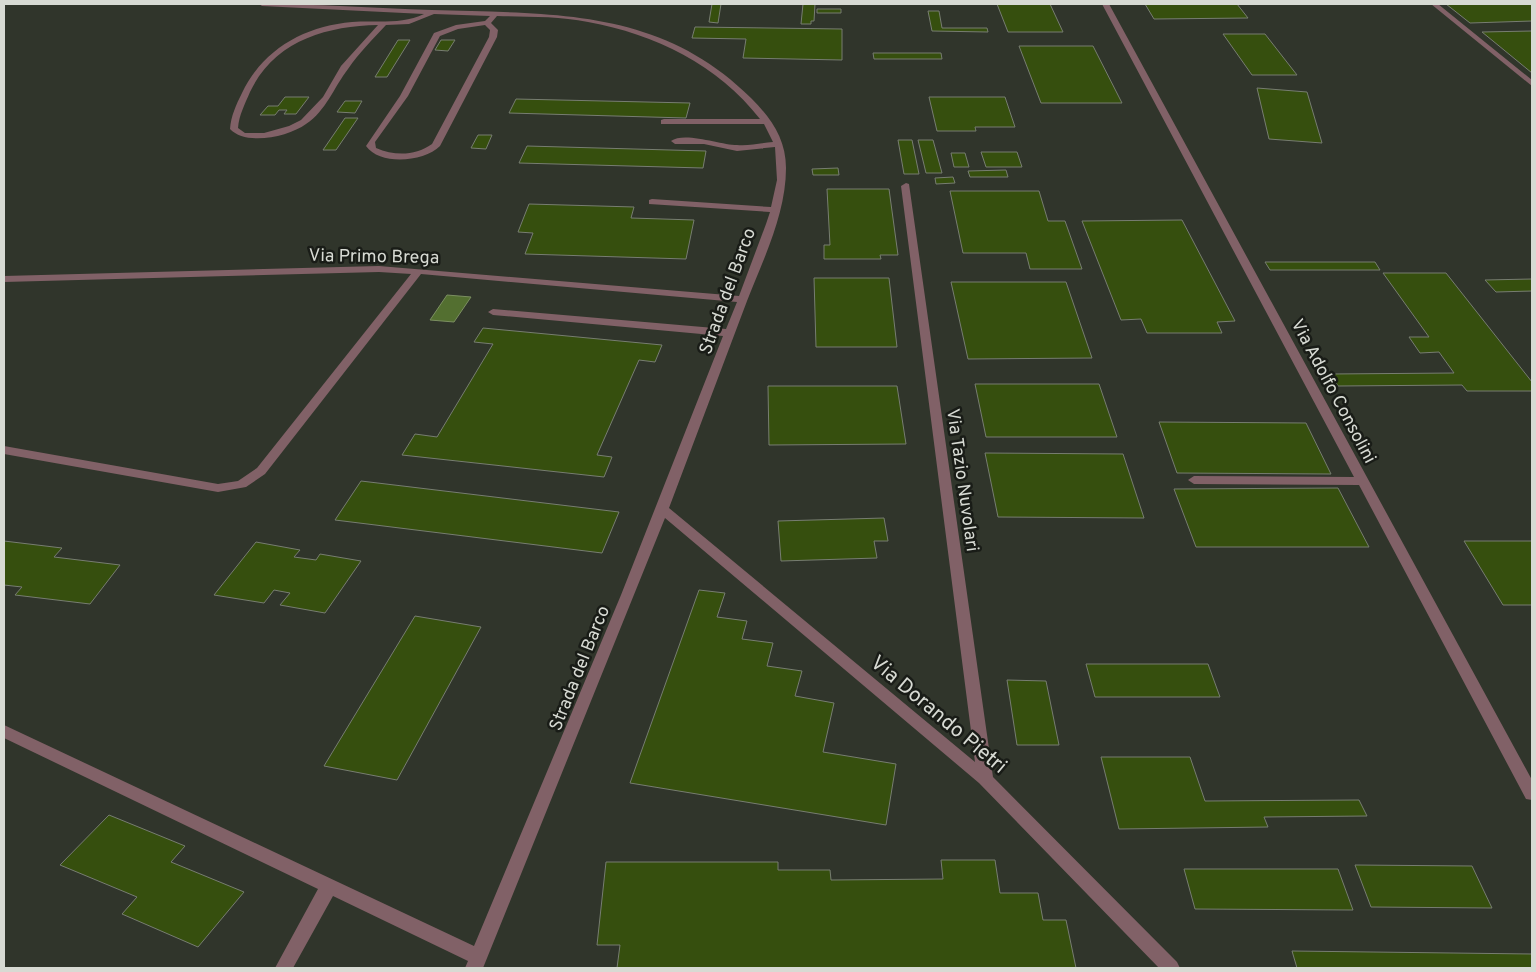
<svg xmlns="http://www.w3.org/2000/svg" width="1536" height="972" viewBox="0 0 1536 972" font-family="Overpass,sans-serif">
	<rect width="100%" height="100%" fill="#30352b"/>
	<path fill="#536f30" stroke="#7b8f61" d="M447,295L471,297L454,322L430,320Z"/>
	<path fill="#364f0e" stroke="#777d71" d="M712,4H721L718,23L709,22Z
		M803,4H815L814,21H811V24H801Z
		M997,4H1050L1063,32H1008Z
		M1145,4H1237L1248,18L1154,19Z
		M1446,4H1532V21L1470,23Z
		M817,9H841V13H817Z
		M928,11H939L942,28H987L988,32L932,31Z
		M695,27L842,29V60L743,58L746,39L692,38Z
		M1532,31V73L1482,32Z
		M1223,34H1265L1297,75H1252Z
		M398,40H410L387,77H375Z
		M441,40H455L448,51L435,50Z
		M1019,46H1093L1122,103H1041Z
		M873,53H941L942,59H874Z
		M1257,88L1307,92L1322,143L1269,139Z
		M285,97H309L296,114H284L287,110H279L275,115H260L268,106H278Z
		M929,97H1005L1015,127H975L976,131H937Z
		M516,99L690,103L686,118L509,113Z
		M345,101H362L355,113L337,112Z
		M345,118H358L336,150H323Z
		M478,135H492L486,149L471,148Z
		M898,140H912L919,174H904Z
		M918,140H933L942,173H926Z
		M527,146L706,151L703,168L519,163Z
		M981,152H1017L1022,167H986Z
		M951,153H965L969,167H954Z
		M838,168L839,175H813L812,169Z
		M1006,170L1008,177H970L968,171Z
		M953,177L955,183L936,184L935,178Z
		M827,189H889L898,255H880L881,259H824V245H830Z
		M950,191H1039L1048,221H1065L1082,269H1030L1026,253H963Z
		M529,204L634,207L631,218L694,220L686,259L525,254L533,233L518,232Z
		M1182,220L1235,321L1217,322L1222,333H1147L1141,319L1121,320L1082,221Z
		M1265,262H1375L1380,270H1270Z
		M1383,273H1446L1532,382V391H1467L1462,385L1338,386L1331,374L1454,373L1439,352L1420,353L1409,337H1429Z
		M814,278H889L897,347H816Z
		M1532,279V291L1496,292L1485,280Z
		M951,282H1066L1092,358L968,359Z
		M483,328L662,345L655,362L639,360L597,455L612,457L604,477L402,455L415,434L437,437L493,344L474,342Z
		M975,384H1099L1117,437H986Z
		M768,386H897L906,444L769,445Z
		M1159,422L1306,423L1331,474L1177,473Z
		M985,453L1123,454L1144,518L998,517Z
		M361,481L619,512L602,553L335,520Z
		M1338,488L1369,547H1196L1174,489Z
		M884,518L888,541H874L877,558L781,561L778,521Z
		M4,541L62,548L54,557L120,565L90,604L15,595L22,587L4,585Z
		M1464,541H1532V605H1503Z
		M256,542L300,550L294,557L316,560L320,554L361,561L325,613L280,605L290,593L274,590L264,603L214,595Z
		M699,590L725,593L717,617L747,621L742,639L773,643L767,666L802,671L795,696L834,703L823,752L896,764L886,825L630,783Z
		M415,616L481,627L397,780L324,766Z
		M1086,664H1208L1220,697H1095Z
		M1007,680L1046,681L1059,745H1017Z
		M1101,757H1190L1205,801L1359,800L1367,816L1264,817L1268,827L1119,829Z
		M109,815L185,846L171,862L244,892L198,947L122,914L137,897L60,865Z
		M941,860H995L1000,893H1038L1043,920H1066L1076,968H617L620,945H597L606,862H778V870H830L831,880L943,879Z
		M1355,865L1472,866L1492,908L1371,907Z
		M1184,869H1338L1353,910L1195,909Z
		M1292,951L1532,954V968H1297Z"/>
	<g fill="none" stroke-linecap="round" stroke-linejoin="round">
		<path fill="#816167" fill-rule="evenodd" d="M259,4C316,4 374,8 432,10C550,14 660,7 751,98C771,118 786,139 786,168C786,214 763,260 747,301C721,370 695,439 669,508L975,762L901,186L906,183L909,184L993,777L1177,962L1180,968H1159L979,783L665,518L483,968H465L468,961L333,896L293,968H275L318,889L4,738V725L474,946L621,595L723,336L493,315L488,312L493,309L726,329L737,302L421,274L265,474L246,487L218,492L4,454V446L218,484L238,481L257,468L411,274L379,272L4,282V276L379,266L739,296L766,224L770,212L649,204V200L652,199L771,207L777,180L775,147L737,151L704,144H675L671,141C684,131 721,145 737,145C749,146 762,143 773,142L764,124H661V120L664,119H760C718,65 655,34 588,22C558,16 527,17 497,16L491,23L498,30L497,37L440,146C424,162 380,166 366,146L400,96L434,33L456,25L485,21L490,16L434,14L409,24L386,25C373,39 359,53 348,69C334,87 326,111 306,124C288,137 246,146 230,129C231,116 236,105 242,93C263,49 305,26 352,22C376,20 402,25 424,14L262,6ZM378,25L341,66L323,97L301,120L289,126L264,133H245L238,128C239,115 245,104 250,92C274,41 326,26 378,25ZM485,25L490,30L489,37L432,144C415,156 395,156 376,148L375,142L408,96L440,36L458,29Z
			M1102,4H1109L1532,780V800L1526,799L1359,485L1194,484L1188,480L1194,476L1354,477Z
			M1431,4H1438L1532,80V86Z"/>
	</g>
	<g text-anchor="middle" stroke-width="5" stroke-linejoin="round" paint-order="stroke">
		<g font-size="18" fill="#d7dad3" stroke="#191c17">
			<text transform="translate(374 256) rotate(1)" y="6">Via Primo Brega</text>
			<text transform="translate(727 291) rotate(-70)" y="6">Strada del Barco</text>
			<text transform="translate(1334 391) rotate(62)" y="6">Via Adolfo Consolini</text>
			<text transform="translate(963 480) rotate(82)" y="6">Via Tazio Nuvolari</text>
			<text transform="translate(579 668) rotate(-68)" y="6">Strada del Barco</text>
		</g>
		<g font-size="21" fill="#d7dad3" stroke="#191c17">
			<text transform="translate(939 714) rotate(40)" y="7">Via Dorando Pietri</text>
		</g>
	</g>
	<rect width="1536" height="972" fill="none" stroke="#d7dad3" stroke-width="10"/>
</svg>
